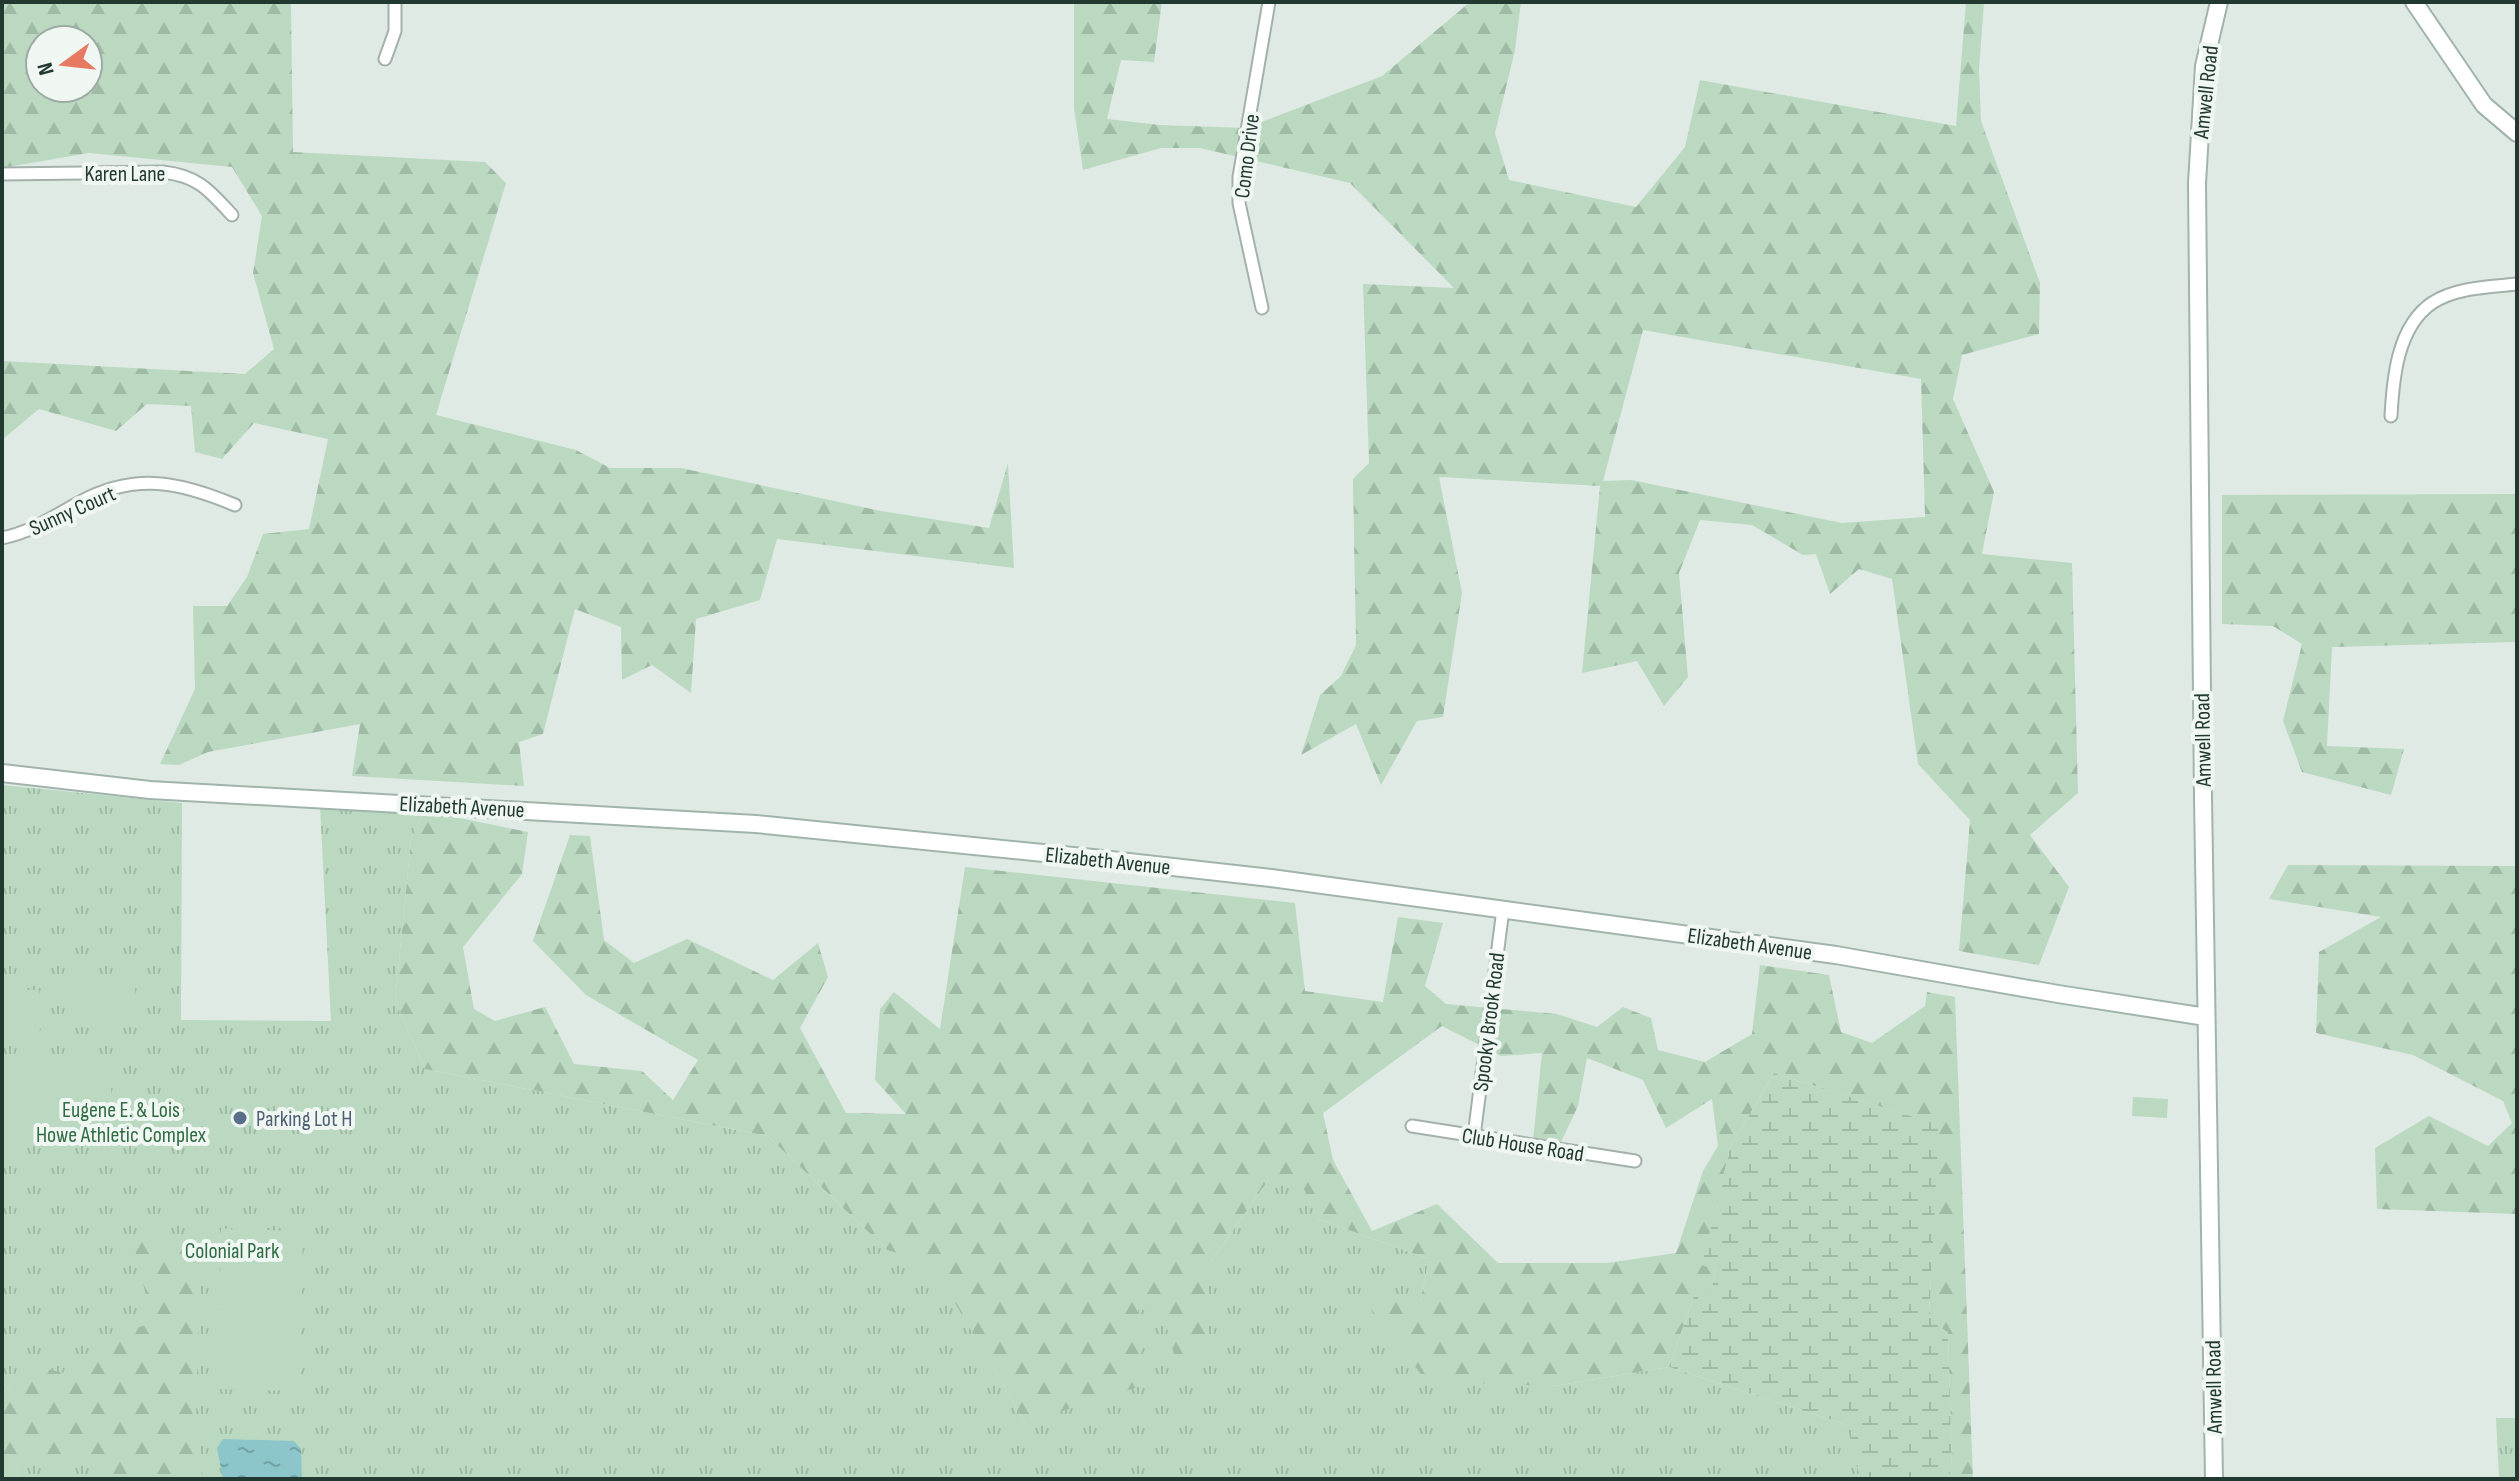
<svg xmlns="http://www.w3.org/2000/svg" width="2519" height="1481" viewBox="0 0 2519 1481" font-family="'Sofia Sans Condensed',sans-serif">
	<defs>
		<pattern id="grass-tufts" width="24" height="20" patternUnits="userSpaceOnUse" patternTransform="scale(2)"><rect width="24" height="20" fill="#bad9c0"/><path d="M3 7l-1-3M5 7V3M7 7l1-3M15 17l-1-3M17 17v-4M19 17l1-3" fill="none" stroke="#a0bba5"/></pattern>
		<pattern id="forest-firs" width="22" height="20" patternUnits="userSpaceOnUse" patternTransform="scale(2)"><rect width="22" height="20" fill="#bad9c0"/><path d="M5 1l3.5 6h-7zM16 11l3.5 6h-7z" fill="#a0bba5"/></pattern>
		<pattern id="wetland-marsh" width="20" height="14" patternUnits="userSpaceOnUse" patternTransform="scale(2)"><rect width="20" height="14" fill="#bad9c0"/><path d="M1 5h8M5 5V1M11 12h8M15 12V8" fill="none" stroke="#a0bba5"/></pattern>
		<pattern id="water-ripples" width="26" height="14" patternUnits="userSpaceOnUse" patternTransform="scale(2)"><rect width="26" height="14" fill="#8cc6cb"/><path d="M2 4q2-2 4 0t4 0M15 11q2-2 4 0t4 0" fill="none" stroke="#72a2a5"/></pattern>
	</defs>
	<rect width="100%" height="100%" fill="#e0eae5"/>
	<path fill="url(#grass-tufts)" d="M2,785L182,803L181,1020L331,1021L320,806L424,811L411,840L395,1001L425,1069L768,1136L887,1250L933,1264L1025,1423L1137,1309H1162L1209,1354V1264L1269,1179L1301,1182L1318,1219L1429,1259L1420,1302L1554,1386L1669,1367L1847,1425L1910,1479H18L12,1391L2,1383Z
		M2496,1418H2517V1479H2499Z"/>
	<path fill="url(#forest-firs)" fill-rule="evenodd" d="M2,2H291L293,152L485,162L506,183L436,415L576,450L610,468H681L881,511L989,528L1008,463L1014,568L777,539L760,600L696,619L691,693L652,665L622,680L621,627L575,609L543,734L519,742L524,786L352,776L360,724L208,752L179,765L160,764L195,689L193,606H227L247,577L263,534L309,529L328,439L254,423L222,459L195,452L191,406L147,404L116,431L39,409L2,440V361L245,374L274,349L253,273L262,216L232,167L89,153L2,168ZM40,40H88V88H40Z
		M1074,2H1162L1154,62L1121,60L1107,119L1160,125L1246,128L1382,76L1470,2H1521L1515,50L1495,133L1509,180L1636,207L1685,147L1700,80L1956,126L1966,2H1984L1979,69L1981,121L2040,283L2039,334L1962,355L1953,399L1994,492L1982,554L2072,563L2078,793L2030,835L2069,887L2039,965L1959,951L1970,820L1918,764L1892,579L1859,569L1830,594L1816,554L1803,555L1752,525L1700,520L1679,573L1688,677L1664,706L1637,661L1582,673L1600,486L1439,477L1462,593L1443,717L1417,721L1381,785L1356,724L1301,755L1320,695L1341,676L1356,645L1353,479L1369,463L1363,284L1454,288L1350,183L1200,148H1161L1083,170L1074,108ZM1643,330L1921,379L1925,517L1842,523L1631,480L1603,481Z
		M2517,494V642L2332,647L2327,746L2404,749L2391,795L2302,772L2283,721L2302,644L2273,626L2222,624V495Z
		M424,811L528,832L522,874L463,947L474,1009L495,1021L545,1007L574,1064L642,1071L673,1100L698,1060L586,995L533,941L570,835L590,836L604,940L634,963L687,939L773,980L818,943L828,977L800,1028L846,1113L906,1114L875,1080L880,1009L894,992L940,1029L965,867L1295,903L1305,991L1383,1002L1398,917L1443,923L1425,986L1446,1004L1557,1014L1597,1027L1623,1007L1651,1018L1658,1050L1705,1062L1752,1034L1760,965L1829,975L1841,1032L1872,1043L1925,1006L1927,992L1955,997L1973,1479H1947L1952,1469L1948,1333L1929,1318L1938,1125L1774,1073L1730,1148L1703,1265L1716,1270L1711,1292L1694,1296L1669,1367L1554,1386L1427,1382L1371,1309L1383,1292L1420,1302L1429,1259L1318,1219L1301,1183L1269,1179L1209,1264V1354L1178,1370L1162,1309L1138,1310L1141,1386L1025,1423L933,1265L887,1250L768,1136L425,1069L395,1001L411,840ZM1442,1026L1501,1056L1542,1053L1533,1140L1561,1142L1578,1106L1587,1058L1643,1080L1666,1128L1712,1099L1718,1146L1703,1171L1676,1253L1607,1263H1498L1437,1204L1372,1231L1333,1160L1323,1113Z
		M2288,865L2517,866V1214L2377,1209L2375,1148L2429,1116L2488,1146L2512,1123L2503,1101L2413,1055L2316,1033L2319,952L2381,917L2269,899Z
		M132,1239L201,1240L196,1413L203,1479H103L85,1459L17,1455L18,1479H2V1383L12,1391L29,1365L73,1375L97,1339L153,1323Z"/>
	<path fill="url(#wetland-marsh)" d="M1774,1073L1939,1125L1929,1317L1948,1333L1952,1469L1947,1479H1860L1847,1425L1669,1367L1694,1296L1711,1291L1716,1270L1702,1265L1730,1148Z"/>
	<path fill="#bad9c0" d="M65,979H135V1027H66Z
		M2,990H39L40,1038H2Z
		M111,1062V1146L2,1147V1064Z
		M2133,1097L2168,1099L2167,1118L2132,1116Z
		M221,1229L303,1231L300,1391L218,1389Z"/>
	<path fill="url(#water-ripples)" d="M223,1439L294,1441L301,1449L302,1479H223L217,1448Z"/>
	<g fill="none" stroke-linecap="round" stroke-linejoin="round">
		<g stroke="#a3b1ab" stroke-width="15">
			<path id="street" d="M385,59L395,31V2
				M2,174L163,172C198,176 209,190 232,215
				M1262,308L1239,203V177L1269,2
				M2391,416C2393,379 2397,327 2432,303C2456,287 2490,287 2517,284
				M2,538C32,532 54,516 80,502C136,472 180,482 235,505
				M1412,1126L1635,1161
				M1474,1136L1503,909"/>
		</g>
		<g stroke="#a0b4ac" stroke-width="20">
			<path id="secondary" d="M2414,2L2484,105L2517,133
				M2,773L150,790L756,824L1093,858L1271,878L1836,955L2058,994L2206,1017
				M2214,1479L2203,797L2197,183L2204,66L2219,2"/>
		</g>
		<use href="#street" stroke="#fff" stroke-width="11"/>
		<use href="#secondary" stroke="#fff" stroke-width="16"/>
	</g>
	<circle fill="#5c6f8a" stroke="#f0f7f3" stroke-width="3" cx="240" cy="1118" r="8"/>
	<g text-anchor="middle" stroke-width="8" stroke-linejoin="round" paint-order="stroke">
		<g font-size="22" fill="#223931" stroke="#f0f7f3">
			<text transform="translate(2205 92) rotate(-84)" y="8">Amwell Road</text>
			<text transform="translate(1246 156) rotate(-83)" y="8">Como Drive</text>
			<text x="125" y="181">Karen Lane</text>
			<text transform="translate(72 510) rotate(-24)" y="8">Sunny Court</text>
			<text transform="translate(2202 740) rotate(-91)" y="8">Amwell Road</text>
			<text transform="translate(462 806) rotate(3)" y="8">Elizabeth Avenue</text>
			<text transform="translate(1108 860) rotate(6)" y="8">Elizabeth Avenue</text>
			<text transform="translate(1750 943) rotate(8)" y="8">Elizabeth Avenue</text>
			<text transform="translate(1488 1022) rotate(-83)" y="8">Spooky Brook Road</text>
			<text transform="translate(1523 1144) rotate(9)" y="8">Club House Road</text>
			<text transform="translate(2213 1387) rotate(-91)" y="8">Amwell Road</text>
		</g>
		<g font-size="22" fill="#2f6c43" stroke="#f0f7f3">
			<text x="121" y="1117">Eugene E. &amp; Lois<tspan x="121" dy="25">Howe Athletic Complex</tspan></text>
			<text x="232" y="1258">Colonial Park</text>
		</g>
		<g font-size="22" fill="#4e5e75" stroke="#f0f7f3" text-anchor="start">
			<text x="256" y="1126">Parking Lot H</text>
		</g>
	</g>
	<rect width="2519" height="1481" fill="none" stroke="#223931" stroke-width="8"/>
	<g transform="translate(64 64) rotate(255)"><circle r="38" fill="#f0f7f3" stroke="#9eaba5" stroke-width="2"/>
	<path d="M0-6L14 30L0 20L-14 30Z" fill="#e77961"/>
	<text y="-12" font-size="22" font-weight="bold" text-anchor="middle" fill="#223931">N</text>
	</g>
</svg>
